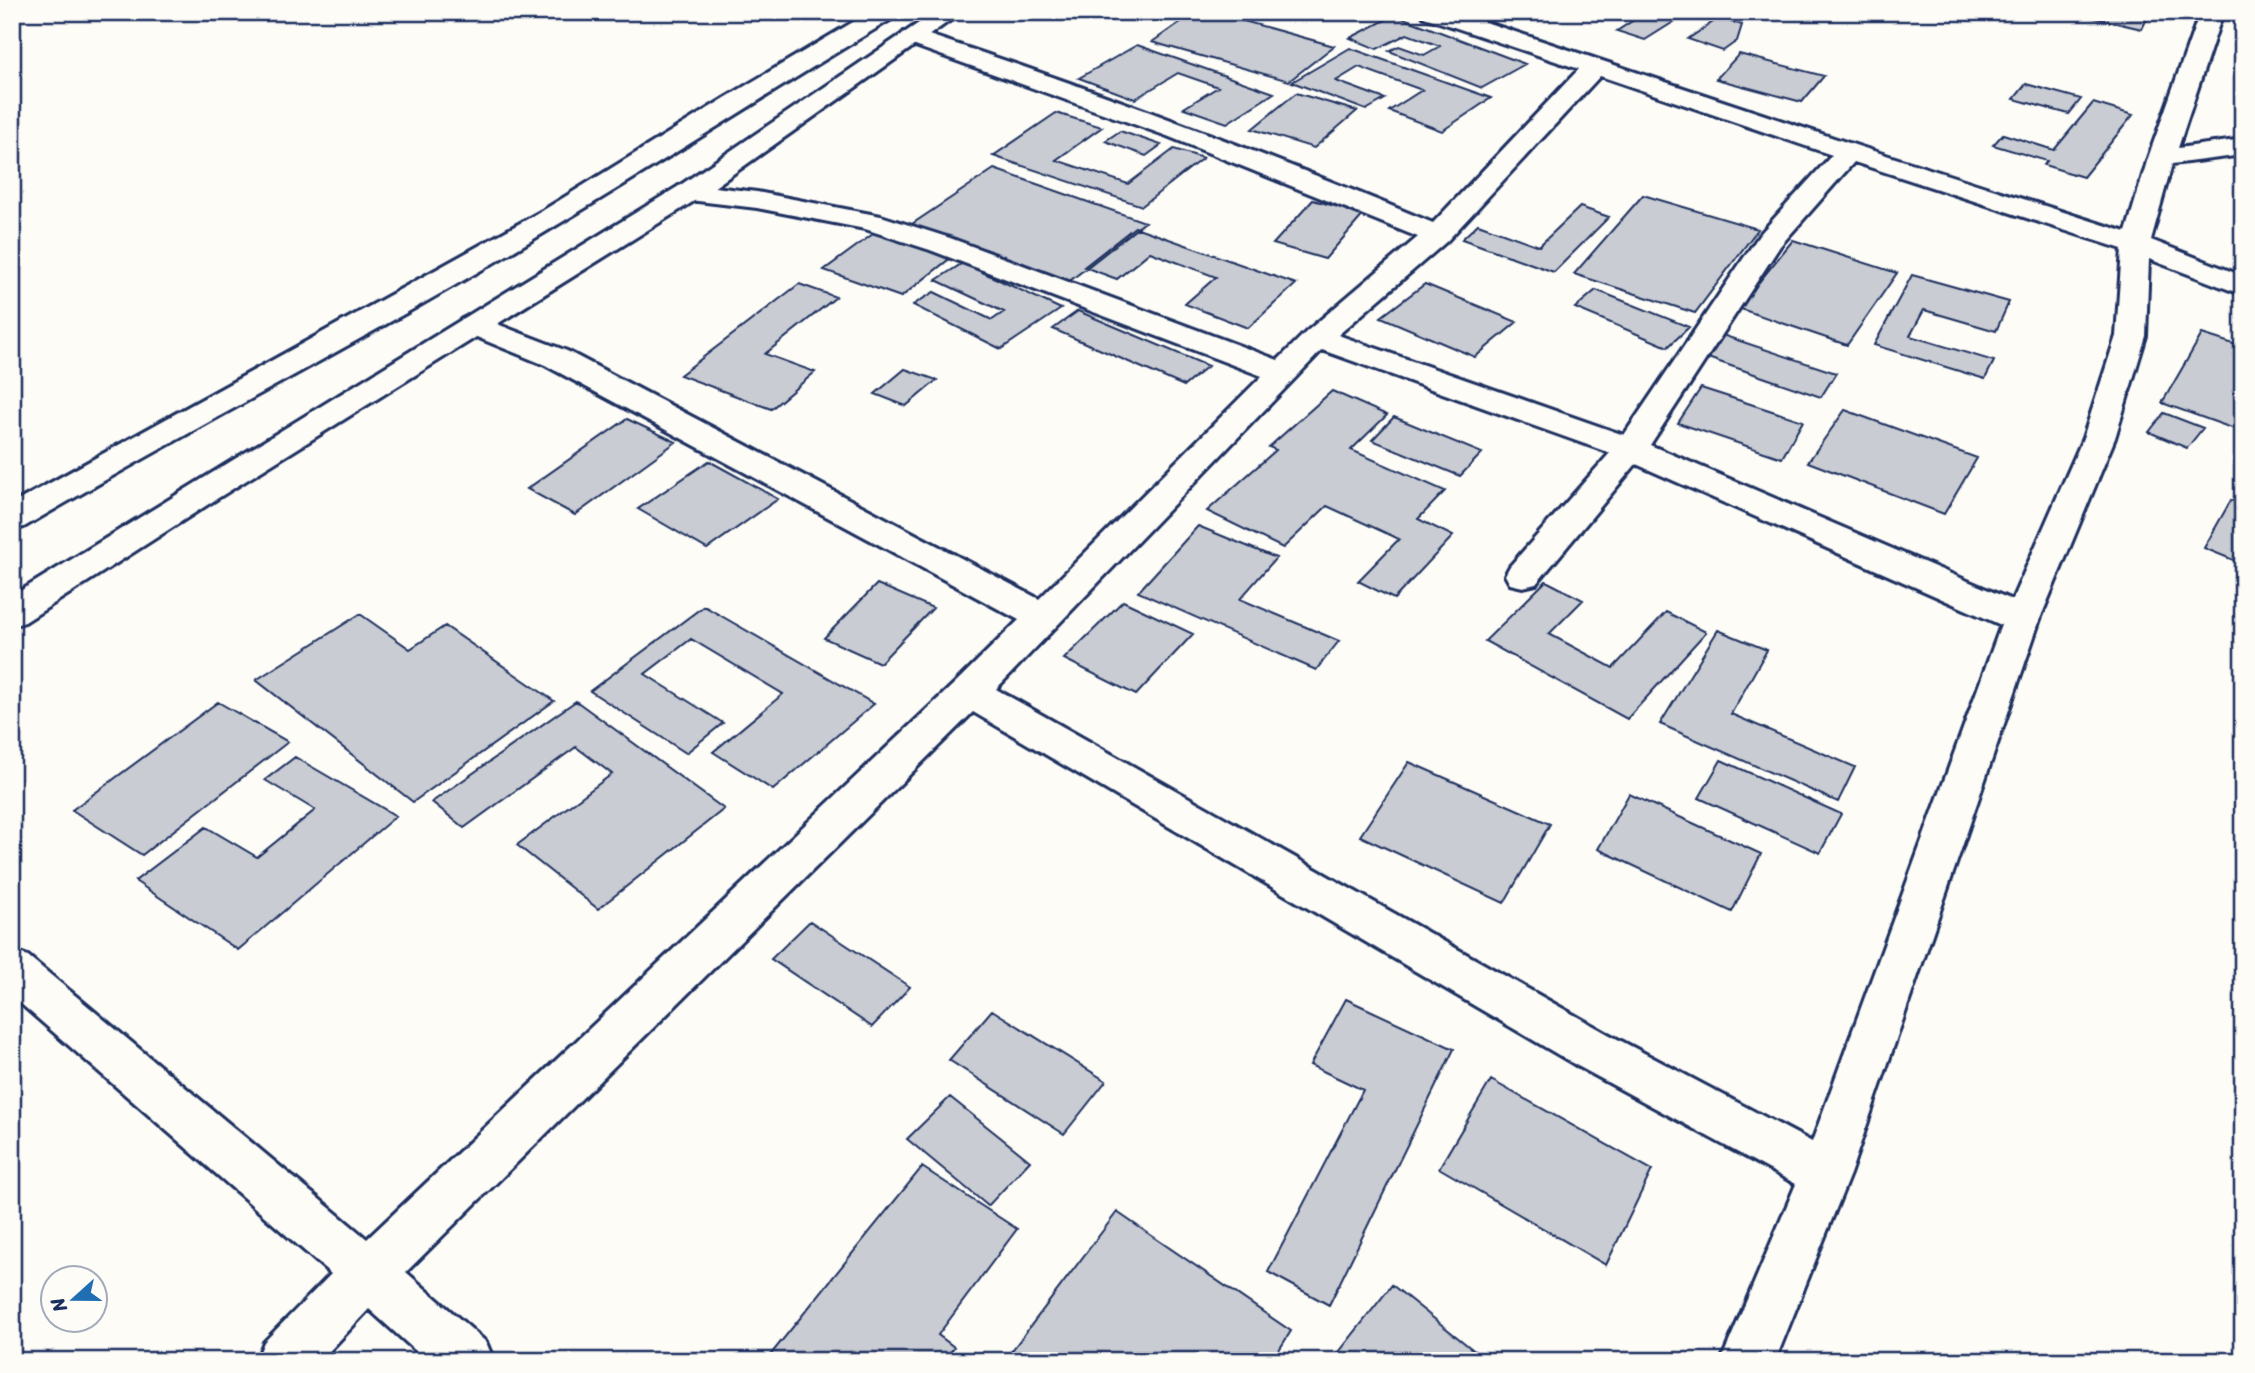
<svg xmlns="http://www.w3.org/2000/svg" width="2255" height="1373" viewBox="0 0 2255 1373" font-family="Sriracha,sans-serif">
	<rect width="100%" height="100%" fill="#fdfcf7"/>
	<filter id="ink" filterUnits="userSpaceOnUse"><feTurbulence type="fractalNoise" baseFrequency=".0143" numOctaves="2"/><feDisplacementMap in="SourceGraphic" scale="14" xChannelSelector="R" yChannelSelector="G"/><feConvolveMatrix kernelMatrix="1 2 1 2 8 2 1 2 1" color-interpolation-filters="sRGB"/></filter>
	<g filter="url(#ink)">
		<path fill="#c9ccd3" stroke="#1b2f5e" stroke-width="2" d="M1195,12H1211L1334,46L1289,81L1152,42Z
			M1646,12H1672L1683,16L1645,40L1617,31Z
			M2083,12H2150L2142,29L2082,15Z
			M1395,15L1525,64L1482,88L1389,51L1399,46L1424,55L1440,46L1407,34L1377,49L1350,38Z
			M1719,18L1742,25L1737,41L1723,51L1688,39Z
			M1137,45L1274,93L1227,123L1184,108L1218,87L1178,73L1135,99L1079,78Z
			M1350,48L1491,98L1442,131L1389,111L1422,90L1359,67L1336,81L1385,99L1366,110L1292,82Z
			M1739,54L1824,76L1802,102L1716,79Z
			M2026,84L2081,99L2069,114L2014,99Z
			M1296,93L1357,111L1314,148L1252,129Z
			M2093,103L2133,115L2083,177L2044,165L2047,161L1993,145L2003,134L2054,150Z
			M1056,113L1102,127L1056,160L1128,184L1174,149L1203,158L1142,206L993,156Z
			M1120,131L1161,145L1146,156L1105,141Z
			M994,169L1145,222L1067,283L912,224Z
			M1643,195L1758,229L1695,313L1574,274Z
			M1313,200L1364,214L1325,259L1273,244Z
			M1580,207L1609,217L1554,272L1462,239L1478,224L1539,246Z
			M1135,227L1296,284L1248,328L1185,304L1216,277L1150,252L1117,279L1084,267Z
			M877,231L953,256L901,297L824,270Z
			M1793,240L1897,273L1847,345L1738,308Z
			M963,263L1061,309L1001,349L913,305L934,292L992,320L1004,312L936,280Z
			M1912,275L2009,302L1996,331L1924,310L1910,336L1994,361L1985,379L1874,345Z
			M799,284L836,297L765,354L815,372L771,409L680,375Z
			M1425,284L1517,322L1475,357L1381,317Z
			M1596,290L1689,327L1668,347L1575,308Z
			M1078,311L1208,366L1184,386L1053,329Z
			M1716,333L1836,373L1821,397L1699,355Z
			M2202,334L2243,347V432L2162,403Z
			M905,369L937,380L906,406L875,394Z
			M1701,388L1803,421L1782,458L1678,423Z
			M1332,391L1387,415L1351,450L1445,491L1418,519L1453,536L1394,599L1358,581L1399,539L1327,506L1283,548L1207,511L1276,450L1269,447Z
			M1845,410L1977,458L1944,514L1808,462Z
			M2164,413L2203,428L2187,448L2149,432Z
			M1394,417L1482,453L1460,476L1372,440Z
			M627,419L676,442L575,515L527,489Z
			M709,461L778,499L707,549L638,509Z
			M2231,500L2243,505V564L2204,548Z
			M1198,526L1276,558L1240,599L1339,641L1316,670L1138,592Z
			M1546,581L1583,600L1549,634L1613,668L1666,612L1706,632L1627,719L1485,641Z
			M877,584L933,608L880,663L824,638Z
			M1123,601L1193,634L1136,695L1064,659Z
			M704,606L874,704L773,790L713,752L783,694L691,639L645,674L723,723L686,753L590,691Z
			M360,614L410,649L445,626L554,701L413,802L256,680Z
			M1718,630L1767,650L1731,714L1855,767L1838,802L1660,724Z
			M576,701L724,809L598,909L517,845L612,774L576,747L464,828L432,802Z
			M218,702L288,742L142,855L72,810Z
			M295,757L396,816L238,950L135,881L206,827L257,857L315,810L265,780Z
			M1721,760L1841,814L1820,853L1699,798Z
			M1409,762L1550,824L1504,903L1360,836Z
			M1629,794L1761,854L1732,912L1598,849Z
			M810,921L910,987L872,1027L771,959Z
			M1346,999L1454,1049L1329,1305L1268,1272L1363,1090L1310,1065Z
			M992,1010L1106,1081L1064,1134L949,1060Z
			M1491,1080L1652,1170L1606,1265L1439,1168Z
			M950,1097L1030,1161L988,1206L907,1139Z
			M922,1167L1017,1229L938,1335L954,1347L944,1361L767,1359Z
			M1117,1212L1291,1331L1272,1361H1004Z
			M1392,1285L1487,1361H1332Z"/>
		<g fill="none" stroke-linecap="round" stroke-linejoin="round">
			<g stroke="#1b2f5e" stroke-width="6">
				<path id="minor" d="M870,12H898L895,17C783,84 674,155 562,222C386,329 202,422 24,527L12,530V504L542,211L725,98Z
					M1421,12H1455L1858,146L2126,232L2148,158L2200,12H2223L2178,148L2243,139V155L2172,164L2151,240L2243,276V295L2149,259L2146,336L2115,438L2040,619L1850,1174L1775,1361H1721L1796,1184L1574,1064L973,712L406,1272L486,1342L494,1361H427L369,1309L320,1361H256L264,1342L331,1274L12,996V950L28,956L367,1239L956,682L1019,620L545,365L462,331L458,325L462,319L473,316L484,319L567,351L1039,599L1262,376L930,250L865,229L757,208L689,200L679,198L675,192L679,186L689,184L757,192L881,216L950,238L1278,360L1306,332L1418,237L1167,136L904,42L900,37L904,32H920C1094,89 1264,153 1433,223L1579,69L1424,17ZM1600,76L1832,155L1760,234L1624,435L1338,335L1447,241ZM1854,162L2122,249L2116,336L2083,438L2012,600L1650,445L1780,246ZM1322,350L1610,453L1510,566L1505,575L1510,584L1523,587L1536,584L1636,464L2001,625L1812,1142L1608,1034L996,689Z"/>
			</g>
			<g stroke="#1b2f5e" stroke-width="6">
				<path id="highway" d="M935,12H962L699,198L218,498L25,622L12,626V596L679,186Z"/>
			</g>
			<use href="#minor" fill="#fdfcf7" fill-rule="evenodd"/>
			<use href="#highway" fill="#fdfcf7" fill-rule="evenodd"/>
		</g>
	</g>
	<rect width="2255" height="1373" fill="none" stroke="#fdfcf7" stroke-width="42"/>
	<rect x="21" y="21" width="2213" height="1331" fill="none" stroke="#1b2f5e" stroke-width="2.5" filter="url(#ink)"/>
	<g transform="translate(74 1299) rotate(249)"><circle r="33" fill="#fdfcf7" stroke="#a3aaba" stroke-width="2"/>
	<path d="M0-5L12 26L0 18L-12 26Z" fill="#1f6fb2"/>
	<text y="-10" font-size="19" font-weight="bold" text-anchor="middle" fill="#1b2f5e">N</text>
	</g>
</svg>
